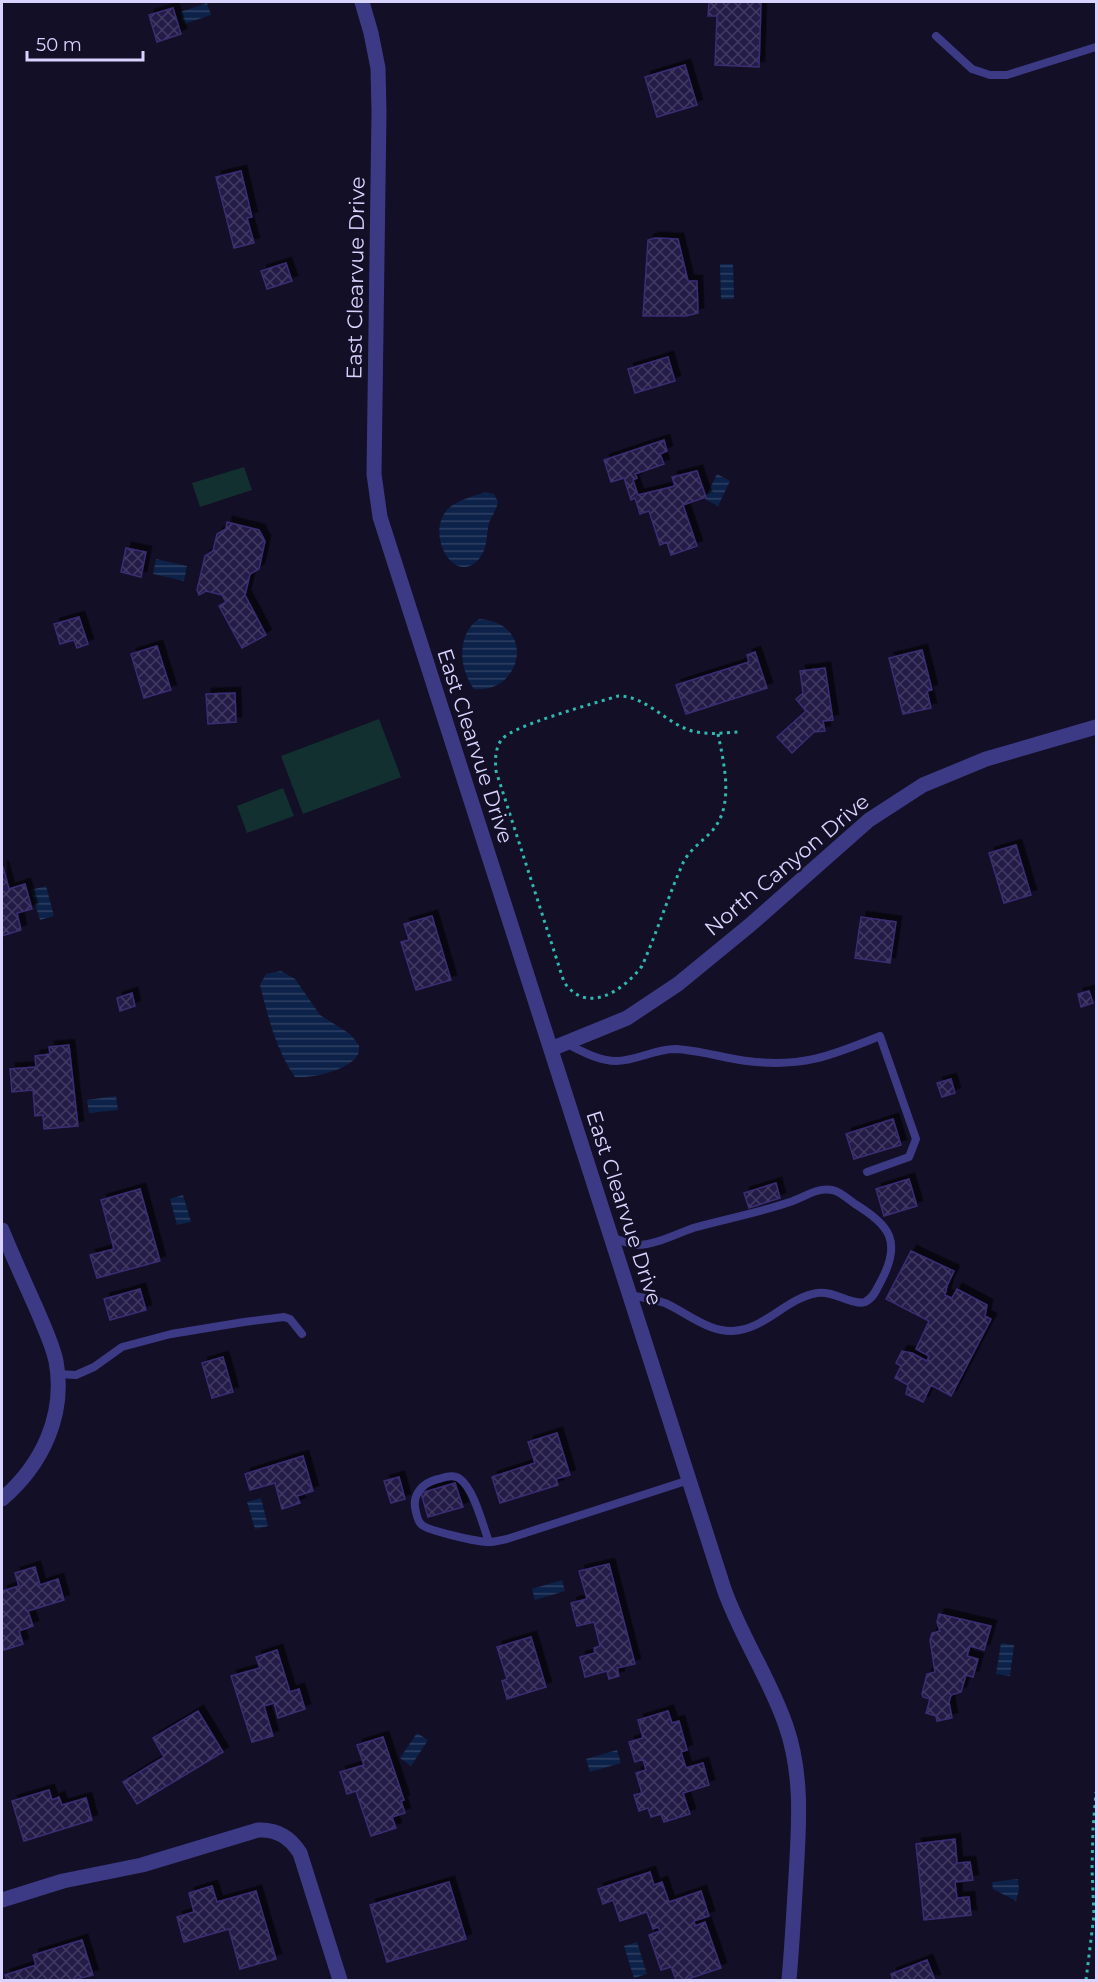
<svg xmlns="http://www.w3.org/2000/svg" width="1098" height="1982" viewBox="0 0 1098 1982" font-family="Montserrat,sans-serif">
	<defs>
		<pattern id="water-rules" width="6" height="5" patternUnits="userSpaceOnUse" patternTransform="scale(1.5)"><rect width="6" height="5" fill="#0c2248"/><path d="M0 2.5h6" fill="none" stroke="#2f4163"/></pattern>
		<pattern id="building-cross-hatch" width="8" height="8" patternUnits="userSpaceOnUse" patternTransform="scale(1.5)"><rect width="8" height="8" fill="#241b47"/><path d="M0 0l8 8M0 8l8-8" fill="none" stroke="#433b63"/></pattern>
		<filter id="shadow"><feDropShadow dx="5.5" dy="-5.5" stdDeviation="0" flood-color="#0009"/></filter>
	</defs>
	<rect width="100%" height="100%" fill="#130f26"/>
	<path fill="#12302f" d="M244,467L252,490L200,507L192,483Z
		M379,719L401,777L303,814L281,756Z
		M283,788L294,816L247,833L237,806Z"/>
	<path fill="url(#water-rules)" d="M207,3L211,15L184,24L180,12Z
		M720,264H733L734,299H721Z
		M717,474L730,481L718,506L705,499Z
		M485,492L494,494L498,502C496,511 492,515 489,523C486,535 488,548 479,559C455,587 425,535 447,510C456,500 472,497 485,492Z
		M156,559L187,566L184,581L153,574Z
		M479,619C537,622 523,694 474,689C459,670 456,634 479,619Z
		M46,886L54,916L40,920L31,890Z
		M281,971L295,979L320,1015L350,1034L359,1045C359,1047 359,1053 358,1054C351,1070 311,1079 295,1077C276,1050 268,1017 260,985L266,974Z
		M116,1096L118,1110L89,1113L87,1100Z
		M183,1195L191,1222L177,1225L170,1199Z
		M261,1498L268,1526L255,1529L247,1502Z
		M562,1580L565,1591L535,1600L532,1589Z
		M1001,1643L1014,1645L1010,1676L996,1674Z
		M417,1733L428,1740L411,1766L400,1758Z
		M617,1750L621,1763L590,1772L586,1759Z
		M1018,1879L1019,1890L1016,1901L993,1889L992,1882Z
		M637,1942L647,1974L634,1978L624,1946Z"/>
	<path fill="url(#building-cross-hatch)" stroke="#3b2d73" stroke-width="1.5" filter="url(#shadow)" d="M709,2H761L759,67L715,65L717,16H708Z
		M173,8L181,34L157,42L149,15Z
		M685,65L697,105L657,117L645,77Z
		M241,171L252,217L247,218L254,243L234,248L216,177Z
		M655,238L678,239L688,281H697L698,313L686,316H643L648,240Z
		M286,263L292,281L267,289L261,271Z
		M668,357L675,381L635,393L628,369Z
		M664,440L667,451L660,454L664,464L635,474L637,478L633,480L638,495L675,486L672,477L697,471L706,497L683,505L697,546L671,555L667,542L660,545L649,511L640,514L635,498L631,500L624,478L611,482L604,460Z
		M227,522L259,530L265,541L259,569L250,574L245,595L266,635L242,648L219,606L226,602L222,595L206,591L199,595L197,590L205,556L213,551L217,534L226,529Z
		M126,548L146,552L141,577L121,572Z
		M79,617L88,644L77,648L74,640L60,644L54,624Z
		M157,646L171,690L144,698L131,654Z
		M922,650L932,690L927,691L931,708L903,714L889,658Z
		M755,652L767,688L686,714L676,685L749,662L747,655Z
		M825,668L833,720L823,721L825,731L814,732L792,753L777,737L806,711L796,699L803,693L800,671Z
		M235,693L236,722L208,724L206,694Z
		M1016,845L1031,895L1004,903L989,853Z
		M2,867H3L9,889L25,884L32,909L17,913L21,930L2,936Z
		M432,916L451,980L416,990L401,942L409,940L404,924Z
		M861,917L896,922L890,963L855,958Z
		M1089,991L1093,1003L1081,1007L1078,994Z
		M132,993L135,1006L120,1011L117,998Z
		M69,1045L78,1126L44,1129L43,1115L35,1116L33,1090L12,1092L10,1069L36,1067L35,1056L50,1054L49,1047Z
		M951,1079L955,1093L942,1097L937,1083Z
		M893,1119L901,1145L854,1159L846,1134Z
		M909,1179L917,1206L884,1216L876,1189Z
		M776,1183L780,1198L749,1208L744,1193Z
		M140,1189L160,1261L97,1278L90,1255L114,1249L101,1200Z
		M911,1251L954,1271L947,1286L945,1295L952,1298L957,1289L987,1305L985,1316L991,1319L951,1396L931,1385L923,1402L906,1394L908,1385L895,1378L901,1366L896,1363L902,1351L912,1353L927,1361L929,1356L916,1349L929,1321L886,1299Z
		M140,1289L146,1310L110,1320L104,1299Z
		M223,1357L233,1392L212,1398L202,1363Z
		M557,1433L570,1475L556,1479L558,1485L500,1503L492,1477L535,1463L528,1442Z
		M303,1456L313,1491L297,1496L300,1503L282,1509L275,1483L250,1490L245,1474Z
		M399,1477L405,1499L391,1503L384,1481Z
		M455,1483L463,1507L428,1517L421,1493Z
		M609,1564L635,1664L617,1668L619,1676L609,1679L607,1671L585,1677L580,1657L595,1653L594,1648L600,1646L594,1622L577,1626L571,1603L587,1599L579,1571Z
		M35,1567L40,1585L58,1579L64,1600L28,1611L33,1626L19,1631L23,1644L4,1650L2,1639V1591L19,1586L15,1573Z
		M939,1614L991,1626L984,1650L970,1646L967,1656L978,1659L973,1677L966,1675L961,1692L951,1695L949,1702L952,1718L937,1721L936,1716L926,1713L930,1699L923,1697L922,1694L927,1674L935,1672L930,1640L932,1633L940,1631L937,1622Z
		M531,1637L546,1687L507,1699L502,1681L507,1679L497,1647Z
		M277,1650L290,1692L299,1689L305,1709L278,1718L274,1703L264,1706L273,1736L252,1742L231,1676L260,1668L256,1657Z
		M198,1711L223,1752L137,1804L123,1782L164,1757L153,1738Z
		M668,1711L672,1723L679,1721L687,1750L681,1752L686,1768L703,1763L709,1785L683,1793L690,1814L664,1822L661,1814L651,1817L648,1808L639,1811L634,1795L642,1793L636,1773L646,1770L643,1759L635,1762L629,1742L643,1738L638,1720Z
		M383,1737L404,1800L401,1801L405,1813L392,1817L396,1828L371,1836L356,1791L347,1794L340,1772L364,1765L357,1745Z
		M49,1790L52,1800L59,1797L62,1805L86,1798L92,1820L24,1841L12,1801Z
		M955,1839L957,1863L970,1862L973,1880L955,1882L957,1898L969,1897L971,1915L924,1920L916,1844Z
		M650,1872L654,1885L662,1882L669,1902L701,1891L709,1916L694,1921L695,1926L705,1922L721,1968L685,1980H676L671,1967L661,1970L649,1935L660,1931L658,1927L653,1929L647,1912L620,1921L613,1900L603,1904L598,1889Z
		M449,1882L466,1939L387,1962L370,1905Z
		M212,1886L217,1902L256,1891L276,1959L240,1969L229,1929L184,1942L177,1917L194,1912L189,1893Z
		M82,1940L93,1975L73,1980H7L5,1975L36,1965L33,1955Z
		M927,1960L935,1980H893L891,1974Z"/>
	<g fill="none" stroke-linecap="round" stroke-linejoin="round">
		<path stroke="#2fb8b0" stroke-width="3" stroke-dasharray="3 4.5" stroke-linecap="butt" d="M718,734C724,764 735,807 711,832C702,842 689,850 683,863C668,897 657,932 642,966C624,990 587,1016 564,982L496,771C495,760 495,748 502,739C514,725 596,703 618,696C647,696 665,723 692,731C707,735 724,733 738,732
			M1086,1980L1094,1915L1092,1869L1093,1829L1096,1792"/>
		<path stroke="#3d3a85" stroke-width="8" d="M936,36L972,69L990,75H1007L1096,47
			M565,1043C582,1051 598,1061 616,1061C636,1061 655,1049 675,1049C699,1050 723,1058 747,1061C801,1068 831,1056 880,1036L916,1139L909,1157L867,1172
			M611,1237C619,1240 628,1244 637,1245C655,1245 676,1234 693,1228C725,1219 758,1213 790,1202C803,1198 817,1187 832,1190C840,1191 849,1200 855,1204C890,1225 902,1242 881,1281C877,1288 874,1298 865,1302C853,1306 833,1290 817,1293C788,1298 768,1325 740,1330C712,1336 688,1313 665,1303C653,1299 641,1297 629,1295
			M57,1374L76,1375L94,1367L122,1347L171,1334L244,1322L284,1317L290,1319L302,1334
			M489,1542C483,1526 474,1489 460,1479C454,1474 446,1477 438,1479C422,1483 411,1495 416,1512C417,1517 418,1522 422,1525C429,1531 478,1542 489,1542C495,1542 501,1540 507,1539L689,1480"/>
		<path stroke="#3d3a85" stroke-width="15" d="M362,2L371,33L378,68L379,112L374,474L380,517L724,1589C741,1637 770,1679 786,1726C803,1775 799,1825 796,1876C794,1911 792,1946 789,1980
			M551,1049L627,1018L678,984L750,925L869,820L923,785L986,759L1096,727
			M2,1230C13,1257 25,1283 37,1310C44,1327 52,1343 56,1361C66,1415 42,1465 2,1499
			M2,1900L63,1881L142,1865L258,1830C277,1829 290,1837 300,1853L340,1980"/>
	</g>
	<g text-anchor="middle" stroke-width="5" stroke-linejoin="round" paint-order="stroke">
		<g font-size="21" fill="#d9d4ff" stroke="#130f26">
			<text transform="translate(356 278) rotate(-89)" y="7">East Clearvue Drive</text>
			<text transform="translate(475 746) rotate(72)" y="7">East Clearvue Drive</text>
			<text transform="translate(787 865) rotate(-40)" y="7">North Canyon Drive</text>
			<text transform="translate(624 1208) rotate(72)" y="7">East Clearvue Drive</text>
		</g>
	</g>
	<rect width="1098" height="1982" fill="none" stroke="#d9d4ff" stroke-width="6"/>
	<path d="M27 51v9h116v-9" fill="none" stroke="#d9d4ff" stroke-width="3"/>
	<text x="36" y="51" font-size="18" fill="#d9d4ff" stroke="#130f26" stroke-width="4.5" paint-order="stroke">50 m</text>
</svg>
